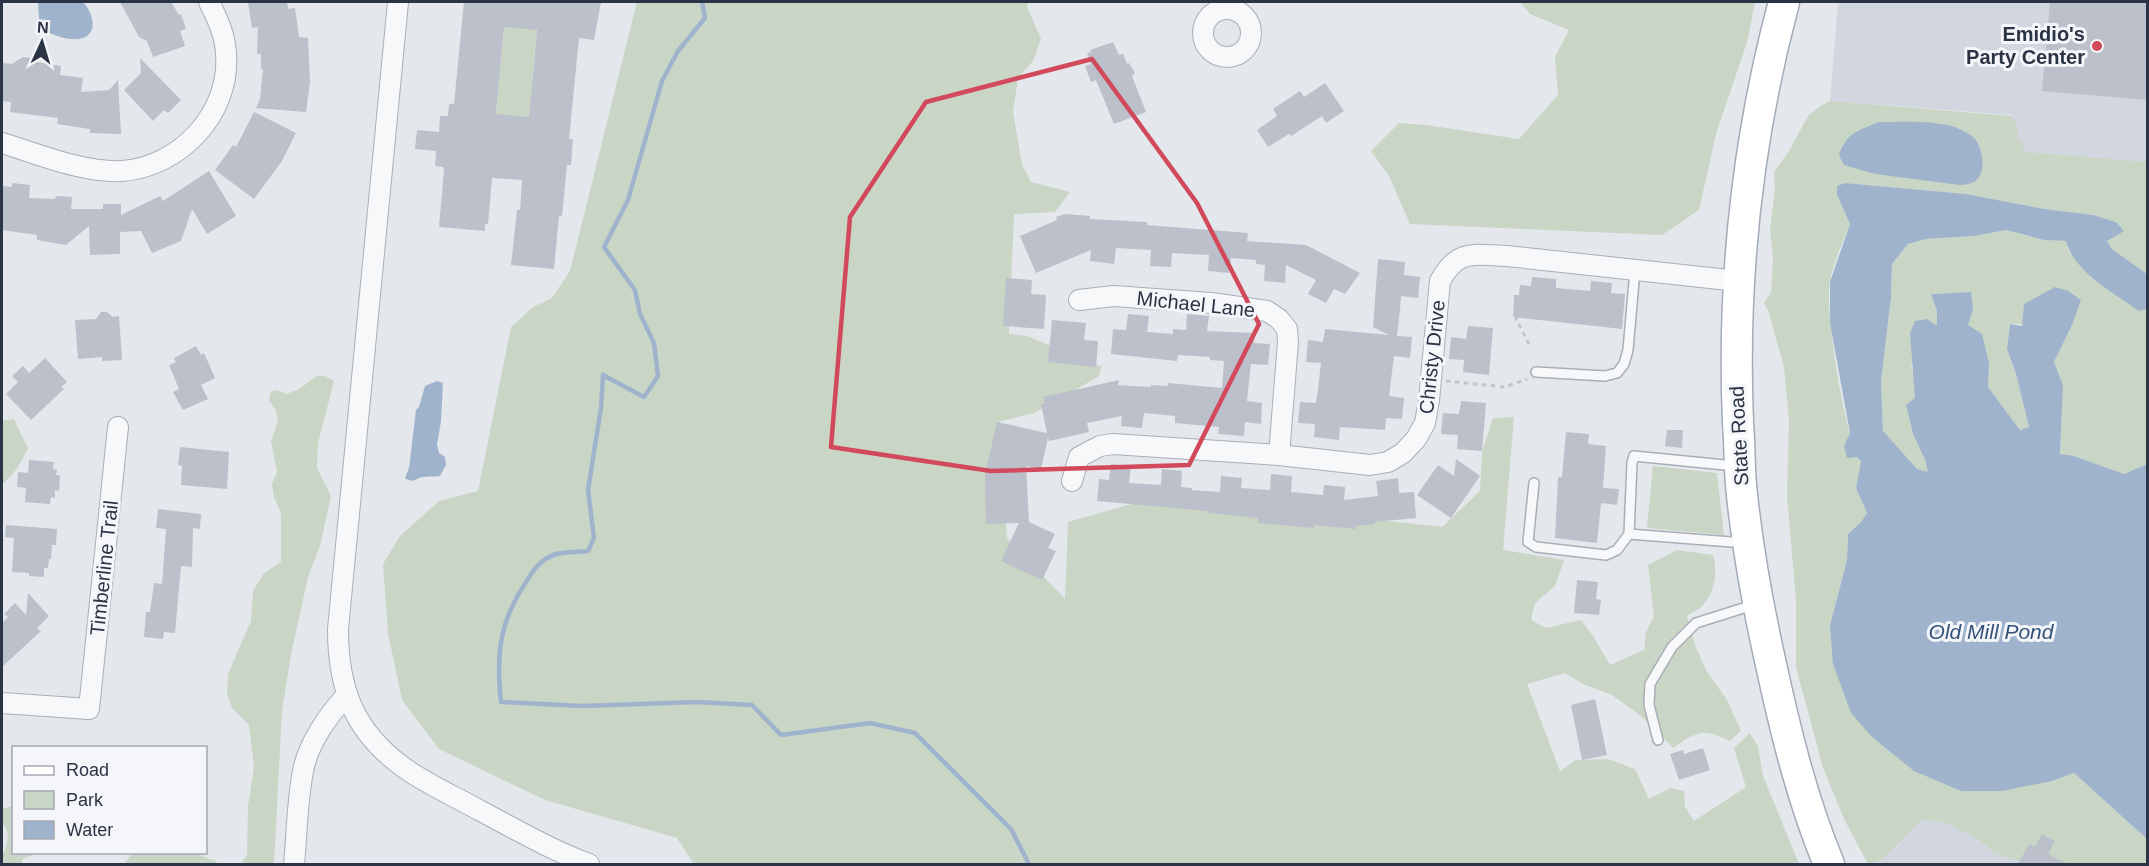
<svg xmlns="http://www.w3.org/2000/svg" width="2149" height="866" viewBox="0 0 2149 866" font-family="Arial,sans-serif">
	<rect width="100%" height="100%" fill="#e4e7ec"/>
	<path fill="#d2d6de" d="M1838,2H2147V162L2009,151L2012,115L1830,101Z
		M1921,820L1944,822L1977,838L1994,853L2029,864H1875L1897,847L1909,830Z"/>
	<path fill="#c9d6c5" d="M637,2H1028L1027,7L1041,39L1033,61L1018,78L1013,112L1022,165L1031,182L1070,192L1055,212L1014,214L1009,334L1027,336L1102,367L1098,377L1034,413L998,422L1007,538L1065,599L1068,522L1160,496L1442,527L1480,491L1482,451L1493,418L1514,417L1503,550L1564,560L1555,586L1535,603L1531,620L1546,628L1581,620L1593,636L1610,665L1644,650L1646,632L1654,616L1648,565L1677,550L1713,555C1718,572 1715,591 1703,605C1700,609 1692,612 1687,616L1695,645L1706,670L1727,700L1741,731L1730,741C1703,728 1697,731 1673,748L1640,715L1612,695L1583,684L1565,673L1527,684L1560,771L1576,760L1608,759L1635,769L1649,799L1671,788L1684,791L1685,807L1694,821L1746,787L1734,748L1750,733L1758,746L1763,776L1799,864H694L677,838L545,800L439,749L402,700L388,633L383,564L400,536L439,501L478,491L511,327L533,307L552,298L570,271Z
		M1520,2H1755L1747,42L1716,134L1699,210L1662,235L1410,224L1389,176L1371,151L1399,123L1426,125L1519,139L1558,95L1555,57L1569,30L1530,14Z
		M517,15L538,17L529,117L516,116L495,126L504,27L516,28Z
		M1830,101L2012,116L2018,129L2017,137L2026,152L2147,162V274L2112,249L2107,241L2123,230L2116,222L2093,215L2045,209L1966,194L1845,183L1837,195L1850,224C1843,242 1834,261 1830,281C1824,307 1845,441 1861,461L1856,488L1867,513L1861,522L1848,534L1847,560L1830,625L2052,781L2074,773L2147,839V864H2029L1994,853L1977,838L1944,822L1921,820C1907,832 1886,864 1868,864L1844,819L1823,768L1796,667V600L1787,496L1789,421L1784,367L1769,313L1764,303L1771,293L1773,257L1770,230L1775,189L1774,172L1789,151L1808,116L1820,106Z
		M2006,230L2044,240L2066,241L2069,252L2139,311L2147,309V464L2124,474L2074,456L2060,455L2063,385L2054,362L2072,325L2010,324L2007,349L2016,374L2029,427L2020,430L1988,387L1989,363L1967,325L1973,309L1970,292L1932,294L1937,311V326L1911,365L1915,383V399L1906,405L1913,434L1925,460L1929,473L1917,469L1883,432L1881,381L1891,298L1892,264L1908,244L1926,239L1975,236Z
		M317,376H325L334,381L318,443L317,468L331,496L320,546L308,577L291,654L282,711L274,864H241L247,855L248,806L254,767L249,725L232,708L227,694L228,674L251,621L253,591L264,573L281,562V513L274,497L272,484L277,472L271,441L278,421L276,411L269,400L271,391L277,390L287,394L299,389Z
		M14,419L28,449L16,470L2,485V421Z
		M1653,466L1717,473L1724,535L1647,528Z
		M13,806L14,852L38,853L23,859L21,864H2V852L5,851C8,840 10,831 2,822V809Z
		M149,852L193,853L216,861L218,864H124L131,855Z"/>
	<path fill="#9fb4cc" d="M38,2H83C91,10 100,32 83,38C73,42 54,36 46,31L39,19Z
		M1879,122C1903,122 1932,120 1955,127C1961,130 1971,134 1975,139C1983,149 1987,174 1974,182C1970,184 1965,185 1960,185L1875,174L1844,165L1839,155C1846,133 1859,130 1879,122Z
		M1845,183L1966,194L2045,209L2093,215L2116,222L2124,231L2107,241L2112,249L2147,274V309L2139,311C2113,292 2075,273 2066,241L2044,240L2006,230L1975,236L1926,239L1908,244L1892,264L1891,298L1881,381L1883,431L1917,469L1928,472L1925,460L1913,434L1906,405L1915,398L1910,333L1915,321L1927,319L1937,326V311L1931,294L1971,292L1973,309L1968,325L1982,334L1989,363L1988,387L2020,430L2029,427L2016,374L2007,349L2010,324L2022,326L2024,304L2055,287L2068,291L2081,300L2072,325L2054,362L2063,385L2060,454L2074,456L2124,474L2147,464V839L2074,773L2052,781L2002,791H1961L1914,771L1872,737L1851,713L1833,664L1830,625L1847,560L1848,534L1861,522L1867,513L1856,488L1861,461L1857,457L1847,458L1844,446L1850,433L1830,323V282L1850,224L1837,195V186Z
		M437,381L443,383L441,421L437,445L439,453L445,457L446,465L440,476C435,477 429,476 424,477C415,478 413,484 405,478L409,468L416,410L419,407L425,386Z"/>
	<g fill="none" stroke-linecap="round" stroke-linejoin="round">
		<path stroke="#9fb4cc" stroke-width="4.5" d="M702,2L705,18L678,51L662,81L628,200L604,247L635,290L640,314L654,343L658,376L644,397L603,375L601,408L588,490L594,538L588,551C578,552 566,552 556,554C541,559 533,570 526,582C499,622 496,655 501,702L581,706L698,702L752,705L781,735L870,723L915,733L1011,829L1029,864"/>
	</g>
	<path fill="#bbc0ca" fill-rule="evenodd" d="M120,2H171L179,15L181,14L186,29L180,31L185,46L153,57L147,41L139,37Z
		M248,2H287L288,9L295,8L299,37L308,38L310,82L306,112L256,108L260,99L263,69H261V54H257L258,27L252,28Z
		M464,2H601L594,40L579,38L569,139H573L571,165H567L562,216H559L554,269L511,265L517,210H520L522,180L492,178L488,224H485V231L439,227L444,170L443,167L435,166L436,151L415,149L417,130L439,132L440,116H448L449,104H454ZM504,27L537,30L529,117L496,114Z
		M2050,2H2148V100L2042,91Z
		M1113,42L1119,55L1123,54L1127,64L1129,63L1135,73L1132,76L1146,112L1114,124L1096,80L1091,82L1085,66L1091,64L1087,53L1091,52L1090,50Z
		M23,57L32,58L36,62L61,66L60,75L83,78L81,92L109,90L118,80L121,134L90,133V129L57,124L58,118L10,112L11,102L2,101V63L12,64Z
		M140,58L181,100L168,113L164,110L153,121L124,90L141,73Z
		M1325,83L1344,111L1326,123L1322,116L1291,136L1289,134L1268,147L1257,130L1277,116L1273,109L1300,91L1304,97Z
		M254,112L296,133L282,161L254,199L215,170L233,145L236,147Z
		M209,171L236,216L207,234L192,209L181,241L152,253L141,231L120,232V254L90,255L89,226L66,245L37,240V235L2,230V186L12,187V183L30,185L29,198L55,199L56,196L72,197L71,209H103V204H121V215L160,196L163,201Z
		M1065,214L1090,216V219L1147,222V225L1248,233L1247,241L1306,245L1360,273L1345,294L1334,289L1326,303L1308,294L1316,280L1286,265L1285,283L1264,281L1265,265L1256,264V260L1231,258L1229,273L1208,271L1209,255L1172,253L1171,267L1150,266L1151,250L1116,248L1114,264L1090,261L1091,250L1036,273L1020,236L1057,220L1056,217Z
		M1378,259L1405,262L1404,275L1420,277L1418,298L1401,296L1400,309L1397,336L1412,337L1410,358L1394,356L1389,396L1404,398L1402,419L1386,418L1385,430L1340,427L1339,440L1314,437L1315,424L1298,423L1300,402L1316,403L1318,390L1321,363L1306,362L1308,340L1323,342L1325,329L1389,335L1373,327Z
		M1532,277L1556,279V288L1590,291L1591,281L1612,283L1611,293L1625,294L1622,329L1513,317L1514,295H1519L1520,285L1531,286Z
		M1006,278L1032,280L1031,294L1046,295L1044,329L1003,326Z
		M101,312H107L113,317L119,316L122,360L102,361V357L78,359L75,320L96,319Z
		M1128,314L1149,316L1147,332L1173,334V329L1186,330L1187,314L1209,316L1207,331L1255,333L1254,343L1270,344L1268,365L1251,364L1250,372L1247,401L1262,403L1261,424L1245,422L1244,436L1218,434L1219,427L1175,423V416L1144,413L1142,428L1121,426L1122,416L1087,423L1089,432L1049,441L1048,438L1041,469L1026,466L1029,522L1055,534L1048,548L1056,551L1042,580L1001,561L1019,523L986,524L985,474L997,422L1047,433L1041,404L1045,403L1043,397L1119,380L1118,385L1151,387V385L1168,386V383L1222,388L1224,361L1210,360V357L1178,355L1177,361L1111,354L1113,329L1126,330Z
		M1052,320L1086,323L1084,340L1098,341L1096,367L1048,362Z
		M1468,326L1493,328L1489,375L1463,372L1464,360L1449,359L1451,337L1466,339Z
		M196,346L201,355L204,353L215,378L201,385L208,399L183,410L173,392L179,389L169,365L176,362L174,358Z
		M45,358L67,382L61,387L64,389L31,420L6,394L18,382L12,376L23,366L29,373Z
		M1461,401L1486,403L1482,451L1457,449L1458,435L1441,434L1443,413L1459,414Z
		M1667,430H1683L1682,448L1665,446Z
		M1566,432L1589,434L1588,444L1606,446L1603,488L1619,489L1617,505L1601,503L1597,543L1555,538L1558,477H1562Z
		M180,447L229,452L227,489L181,485L182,466L178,465Z
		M1456,459L1480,476L1451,518L1417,495L1438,465L1454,476Z
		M29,460L54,462L53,469L57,470L56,475H60L59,491L55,490V498L51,497L50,504L25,502L26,488L17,487L18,472L28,473Z
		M1111,464L1131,466L1129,483L1161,485L1162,469L1182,471L1181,487L1192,488V490L1220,492L1221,476L1242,478L1241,488L1270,490L1271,474L1292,476L1291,492L1323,495L1324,485L1345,487L1344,500L1378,496L1376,481L1398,478L1399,493L1414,492L1416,518L1374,522L1375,524L1356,526V529L1314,525V528L1258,523V518L1208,513V511L1097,501L1099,479L1109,480Z
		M158,509L201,514L200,529L193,528L192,567L181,566L175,633L164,632L163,639L144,637L146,612H150L154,583L162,584L166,529L156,528Z
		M6,525L57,529L56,545H52L51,559H49L48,568H44V577L29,576V573L12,572L14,538L5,537Z
		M1577,580L1598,582L1596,599L1601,600L1599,615L1574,613Z
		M28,593L49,616L37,628L41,631L2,667V623L8,617L4,614L15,603L26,615Z
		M1595,699L1607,755L1582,760L1571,705Z
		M1703,748L1710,770L1679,780L1670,754L1683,750L1684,754Z
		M2042,834L2055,841L2048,854L2068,864H2018L2029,844L2035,847Z"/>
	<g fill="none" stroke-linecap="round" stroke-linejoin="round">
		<g stroke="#a9aeb7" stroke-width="12">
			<path id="service" d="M1536,372L1605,376L1617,373L1624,364L1628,350L1635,270
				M1735,466L1634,456L1632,463L1629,534L1744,543
				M1534,483L1528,542L1536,547L1606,555L1617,550L1629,534
				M1658,740L1649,705L1650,684L1672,647L1696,623L1753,605"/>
		</g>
		<g stroke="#a9aeb7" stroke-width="22">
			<path id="minor" d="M398,2L338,629C338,689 354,731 403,767C426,784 454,796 479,810C515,829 551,850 589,864
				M1203 33a24 24 0 1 1 48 0a24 24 0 1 1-48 0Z
				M2,143C38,154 84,173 122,171C180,167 231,113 226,53C225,34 217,18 209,2
				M1079,300L1114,296L1211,303L1267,311L1279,319L1287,329L1288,342L1279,455
				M1072,481L1079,457L1100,446L1113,444L1279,455L1370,465L1388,462L1403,453L1416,439L1425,423L1429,400L1440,281C1458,248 1474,255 1507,256L1738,281
				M2,703L89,709L118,427
				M294,864C297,834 297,802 303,771C308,744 328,715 347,695"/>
		</g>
		<g stroke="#a3abb8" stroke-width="33">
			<path id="primary" d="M1784,2C1747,140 1732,280 1738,423C1740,447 1739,471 1742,495C1748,551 1758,606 1770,660C1785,729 1802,800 1829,864"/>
		</g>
		<path stroke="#c2c5cb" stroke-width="3" stroke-dasharray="4.5 4.5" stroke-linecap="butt" d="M1517,316L1516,319L1531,348
			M1446,381L1505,387L1527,379"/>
		<use href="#service" stroke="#f7f8fa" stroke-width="9"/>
		<use href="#minor" stroke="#f7f8fa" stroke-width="20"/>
		<use href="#primary" stroke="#fff" stroke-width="30"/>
	</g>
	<path fill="none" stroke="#d1495b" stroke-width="4.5" stroke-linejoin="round" d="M1092,59L1197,203L1259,324L1189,465L991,471L831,447L850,217L926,102Z"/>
	<circle fill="#d1495b" stroke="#f4f6f9" stroke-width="2" cx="2097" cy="46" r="6"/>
	<g text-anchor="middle" stroke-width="6" stroke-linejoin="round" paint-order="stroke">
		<g font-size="20" font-weight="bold" fill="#2b3445" stroke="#f4f6f9" text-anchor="end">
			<text x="2085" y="41">Emidio's<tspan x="2085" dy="23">Party Center</tspan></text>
		</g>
		<g font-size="20" fill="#2b3445" stroke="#f4f6f9">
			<text transform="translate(1196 304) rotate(6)" y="7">Michael Lane</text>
			<text transform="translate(1432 357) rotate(-84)" y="7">Christy Drive</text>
			<text transform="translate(1739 436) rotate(-93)" y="7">State Road</text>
			<text transform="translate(104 568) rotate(-84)" y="7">Timberline Trail</text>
		</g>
		<g font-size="21" font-style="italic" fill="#34527a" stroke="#f4f6f9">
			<text x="1991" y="639">Old Mill Pond</text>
		</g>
	</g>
	<rect width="2149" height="866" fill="none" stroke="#2b3445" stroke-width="6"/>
	<rect x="12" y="746" width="195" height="108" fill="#f4f6f9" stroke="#a4a8b1" stroke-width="1.5"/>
	<rect x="24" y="766" width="30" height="9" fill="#ffffff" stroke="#a4a8b1" stroke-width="1.5"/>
	<text x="66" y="776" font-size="18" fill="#2b3445">Road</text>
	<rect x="24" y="791" width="30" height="18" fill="#c9d6c5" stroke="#a4a8b1" stroke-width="1.5"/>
	<text x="66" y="806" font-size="18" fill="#2b3445">Park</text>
	<rect x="24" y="821" width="30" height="18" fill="#9fb4cc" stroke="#a4a8b1" stroke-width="1.5"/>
	<text x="66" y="836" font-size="18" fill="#2b3445">Water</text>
	<g transform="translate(42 42) rotate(4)" stroke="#f4f6f9" stroke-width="4.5" paint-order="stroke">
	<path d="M0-4.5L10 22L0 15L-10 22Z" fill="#2b3445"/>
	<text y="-9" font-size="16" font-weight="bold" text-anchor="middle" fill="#2b3445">N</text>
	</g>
</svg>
